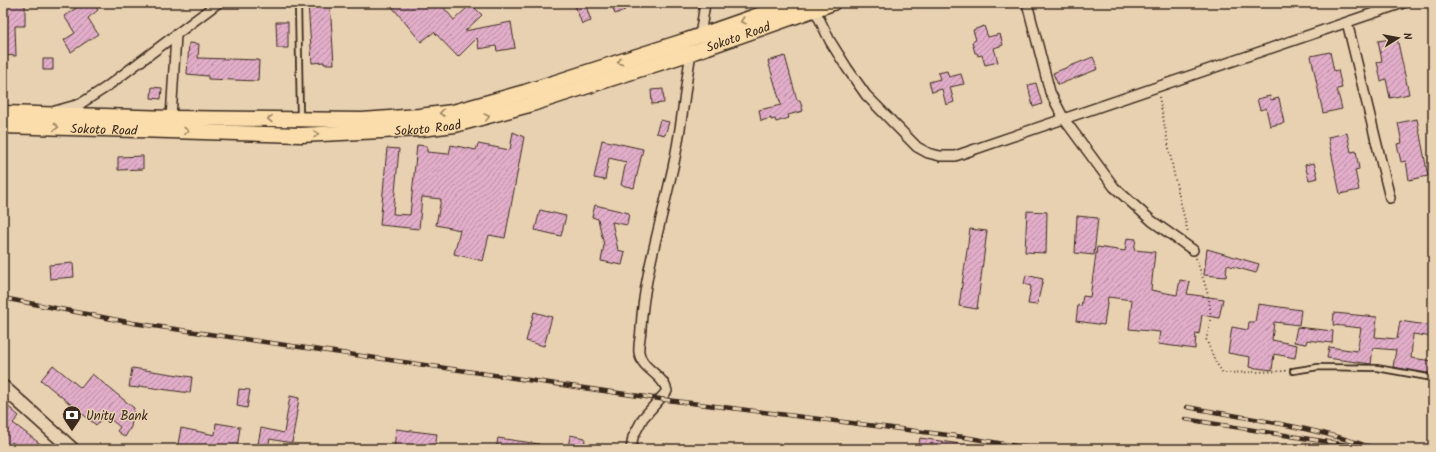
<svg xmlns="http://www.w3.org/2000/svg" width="1436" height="452" viewBox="0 0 1436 452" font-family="Kalam,sans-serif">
	<defs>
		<pattern id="building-hatch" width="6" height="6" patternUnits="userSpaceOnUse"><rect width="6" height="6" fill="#e1adc9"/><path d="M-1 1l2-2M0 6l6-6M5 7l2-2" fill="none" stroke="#b88da3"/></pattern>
	</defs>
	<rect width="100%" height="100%" fill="#e8d1b1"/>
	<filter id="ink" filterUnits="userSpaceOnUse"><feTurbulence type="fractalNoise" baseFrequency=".025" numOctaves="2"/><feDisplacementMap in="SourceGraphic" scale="8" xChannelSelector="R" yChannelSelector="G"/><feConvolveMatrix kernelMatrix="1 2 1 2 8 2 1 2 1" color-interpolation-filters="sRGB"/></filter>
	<g filter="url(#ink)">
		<path fill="url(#building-hatch)" stroke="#3b2a1e" d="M5,3H25V26H15L16,56L3,55V5L5,4Z
			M84,3H93L98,10L88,18L98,34L71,52L64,40L75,33L64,16Z
			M308,3H330L334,64H324V62L312,63Z
			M389,3H440L454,20L471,4L482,15L465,31L511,22L515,48L497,51L496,46L479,49L477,38L458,57L434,32L421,42Z
			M574,3H585L591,21L582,24Z
			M611,3H622L625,10L615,14Z
			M276,22H288V48H277Z
			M984,26L988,37L1000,34L1003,45L994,48L998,62L985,65L982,55L978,56L977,53H975L972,42L976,40L973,30Z
			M1397,38L1409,94L1390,98L1386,79L1381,81L1377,62L1382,61L1378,41Z
			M189,43L199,44L198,58L259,60L258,81L208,79V76L187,74Z
			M1330,52L1334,71L1338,70L1342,88L1337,89L1342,109L1323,113L1311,56Z
			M785,56L797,100H800L803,111L788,115L789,118L776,122L775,119L771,120V118L761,121L759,110L781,105L768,61Z
			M1093,57L1098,69L1058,85L1053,73Z
			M43,59H53V70H43Z
			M947,71L949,77L961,74L964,84L950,87L954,102L946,105L942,89L932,92L929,82L940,79L938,73Z
			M1036,83L1042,104L1033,107L1028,85Z
			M152,87L162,88L161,99L151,98Z
			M663,89L664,103L652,104L651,90Z
			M1270,96L1271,100L1279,98L1284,123L1270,126L1266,108L1260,110L1257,99Z
			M1417,119L1428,176L1409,180L1406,161L1401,162L1397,144L1402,143L1398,123Z
			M660,120L669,122L665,135L656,133Z
			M513,132L524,137L505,238L489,235L483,261L454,254L460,230L436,225L441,199L422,197L419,229L380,225L387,148L399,149L393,214L410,215L417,145L427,146V152L449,154L451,145L476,150L478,144L510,150Z
			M1347,133L1351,152L1356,151L1359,169L1355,170L1359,190L1340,194L1328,137Z
			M602,140L643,149L634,188L621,185L626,162L609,158L605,180L594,178Z
			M143,156V169L118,170V157Z
			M1314,163L1318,178L1309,180L1305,165Z
			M595,205L629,213L627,225L612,222L618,250L625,252L622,265L601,261L604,245L598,219L592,217Z
			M540,210L566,216L561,236L535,230Z
			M1027,211L1047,212L1046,253L1025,252Z
			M1077,216L1098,218L1094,255L1075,253Z
			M970,229L987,231L977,309L959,306Z
			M1127,238L1136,239L1134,250L1155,252L1151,290L1177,295L1180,280L1190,282L1187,294L1223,299L1219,318L1202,315L1199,334L1196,333L1195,349L1158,344L1160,332L1129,329L1132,300L1108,297L1104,325L1076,321L1078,305L1081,306L1083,296L1090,297L1097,247L1125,251Z
			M1207,249L1259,264L1256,273L1227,265L1226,277L1204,275Z
			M73,263L74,277L50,279L49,265Z
			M1026,275L1043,279L1037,305L1028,304L1031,286L1024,284Z
			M1258,304L1301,310L1299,325L1274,322L1272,340L1297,345L1295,358L1274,354L1272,370L1249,367L1250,357L1228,353L1232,327L1248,330L1249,322H1255Z
			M534,312L552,317L544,346L526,341Z
			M1334,313L1377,317L1375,337L1397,339L1400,321L1433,326V337L1413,334L1411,358L1433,361V374L1393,367L1396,350L1373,348L1371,364L1327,358L1329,347L1357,351L1361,328L1333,325Z
			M1297,327L1333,331L1332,343L1307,340L1306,344L1294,342Z
			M53,365L81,388L92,374L134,408L131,427L125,437L117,431L120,427L105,415L96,425L41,380Z
			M132,368L192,377L190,393L139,386V388L129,387Z
			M239,389L250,390L247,408L237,406Z
			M290,396L299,398L292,443L270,439L267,449H257L261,428L284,433Z
			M3,402L19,416L13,423L47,449H20L12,442L6,449H3Z
			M216,423L240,427L237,449H206L197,448L196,449H177L181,428L215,435Z
			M396,429L437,434L435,449H394Z
			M570,435L585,438L584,449H568Z
			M498,438L539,444V449H496Z
			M920,438L960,444L959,449H929L918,447Z"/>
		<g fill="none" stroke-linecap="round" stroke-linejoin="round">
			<g stroke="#3b2a1e" stroke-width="8">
				<path id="lane" d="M298,3L300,117
					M1293,371L1318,367L1377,368L1433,378"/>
			</g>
			<g stroke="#3b2a1e" stroke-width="12">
				<path id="street" d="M1027,3L1050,92L1064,119L1114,187L1152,221L1193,250
					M815,10L830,41L847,68L866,95L917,147L928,153L940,156H955L1403,3
					M1347,22L1390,198
					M700,36L705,3
					M55,111L80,104L105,88L218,3
					M171,118L176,35
					M631,449L633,437L643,418L667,391C663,374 641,369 639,352C638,345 641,336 641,328C644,276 660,227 671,176C681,136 684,94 691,53"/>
			</g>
			<g stroke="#3b2a1e" stroke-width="16">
				<path id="secondary" d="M3,387L72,449"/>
			</g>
			<g stroke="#3b2a1e" stroke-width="17">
				<g id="primary">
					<path d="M3,113L171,118L362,120L419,116L453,112L525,92L687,40L793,3"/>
					<path id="s1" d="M3,126L301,135L421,129L455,125L529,105L691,53L833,3"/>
				</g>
			</g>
			<path stroke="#3b2a1e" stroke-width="2" stroke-dasharray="1 3" stroke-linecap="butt" d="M1159,97L1175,179L1188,233
				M1196,258C1205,286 1217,309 1206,339L1215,361L1223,373L1286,371"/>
			<use href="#lane" stroke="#e8d1b1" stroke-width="4.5"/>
			<use href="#street" stroke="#e8d1b1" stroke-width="9"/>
			<use href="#secondary" stroke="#e8d1b1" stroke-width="13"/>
			<use href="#primary" stroke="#faddab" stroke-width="14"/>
			<g stroke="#3b2a1e" stroke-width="4.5">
				<path id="rail" d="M3,298L133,323L667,400L964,437L1033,449
					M1187,407C1250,419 1315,427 1376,449
					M1185,419L1353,446"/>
			</g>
			<use href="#rail" stroke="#e8d1b1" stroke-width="3" stroke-dasharray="9" stroke-linecap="butt"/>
		</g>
		<defs><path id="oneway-chevron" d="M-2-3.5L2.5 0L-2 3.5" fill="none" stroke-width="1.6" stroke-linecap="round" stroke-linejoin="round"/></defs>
		<g stroke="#9a8464">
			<use href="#oneway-chevron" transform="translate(743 21) rotate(161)"/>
			<use href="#oneway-chevron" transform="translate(620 62) rotate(162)"/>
			<use href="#oneway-chevron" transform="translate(442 113) rotate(172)"/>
			<use href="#oneway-chevron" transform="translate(487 117) rotate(-14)"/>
			<use href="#oneway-chevron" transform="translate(270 119) rotate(-179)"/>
			<use href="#oneway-chevron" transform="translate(56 127) rotate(2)"/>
			<use href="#oneway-chevron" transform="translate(186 131) rotate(2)"/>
			<use href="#oneway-chevron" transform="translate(316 134) rotate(-2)"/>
		</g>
	</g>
	<defs>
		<g id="bank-pin" transform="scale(1)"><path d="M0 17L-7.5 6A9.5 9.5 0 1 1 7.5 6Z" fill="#3b2a1e" stroke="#e8d1b1"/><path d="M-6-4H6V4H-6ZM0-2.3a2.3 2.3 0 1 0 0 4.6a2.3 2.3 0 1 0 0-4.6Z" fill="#fff"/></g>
	</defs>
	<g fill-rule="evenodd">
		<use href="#bank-pin" x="72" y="415"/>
	</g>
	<g text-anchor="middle" stroke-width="3" stroke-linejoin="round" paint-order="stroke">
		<g font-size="13" fill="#3b2a1e" stroke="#e8d1b1">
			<text dy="5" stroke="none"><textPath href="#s1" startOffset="749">Sokoto Road</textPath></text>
			<text dy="5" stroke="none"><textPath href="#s1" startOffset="425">Sokoto Road</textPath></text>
			<text dy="5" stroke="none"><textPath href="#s1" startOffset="101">Sokoto Road</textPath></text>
		</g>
		<g font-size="13" fill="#3b2a1e" stroke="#e8d1b1" text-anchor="start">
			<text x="86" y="420">Unity Bank</text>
		</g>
	</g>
	<rect width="1436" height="452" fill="none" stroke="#e8d1b1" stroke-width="16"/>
	<rect x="8" y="8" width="1420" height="436" fill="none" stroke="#3b2a1e" stroke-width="1.5" filter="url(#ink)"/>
	<g transform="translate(1398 38) rotate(79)" stroke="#e8d1b1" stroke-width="3" paint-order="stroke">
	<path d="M0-3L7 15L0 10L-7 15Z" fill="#3b2a1e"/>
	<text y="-6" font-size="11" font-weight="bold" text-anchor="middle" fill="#3b2a1e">N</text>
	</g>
</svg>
